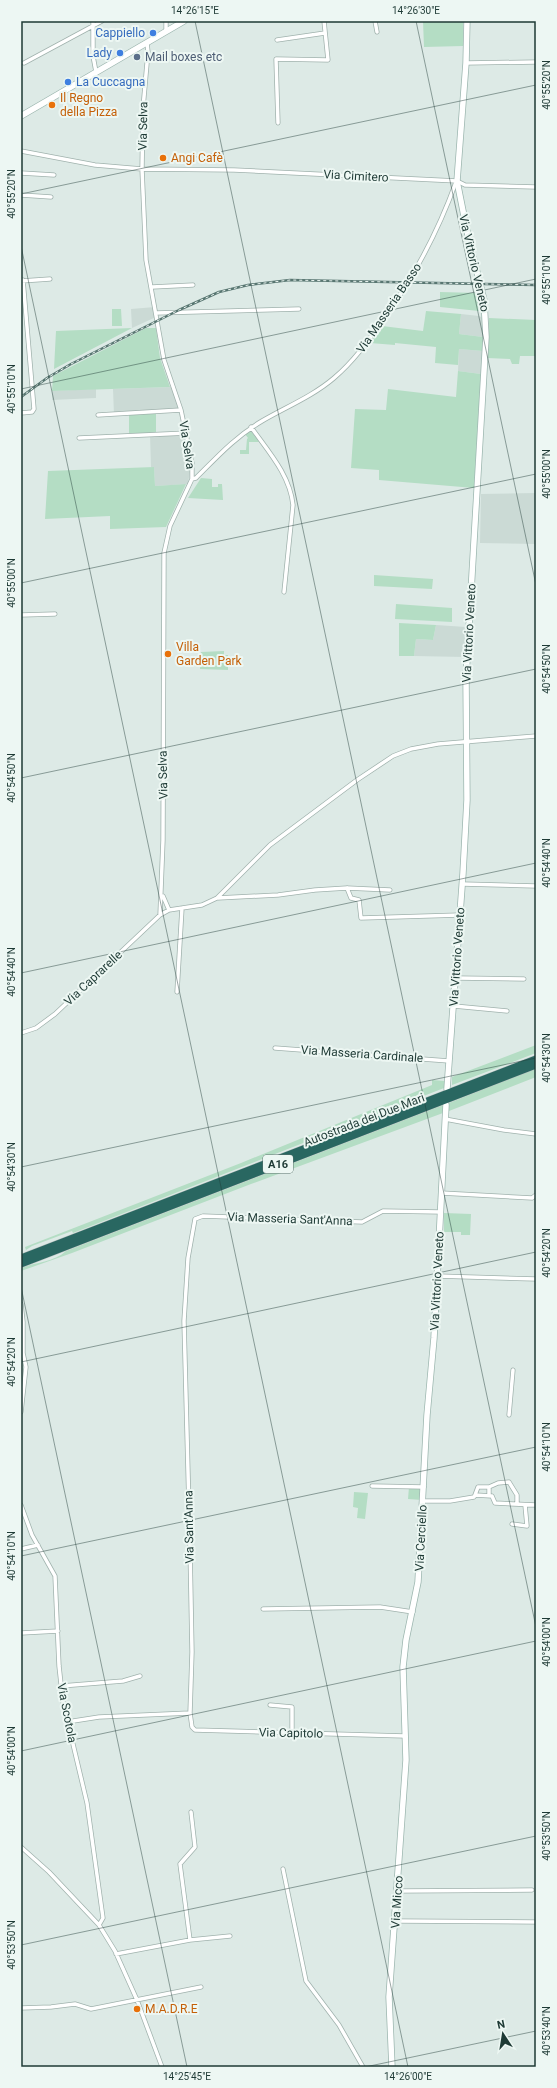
<svg xmlns="http://www.w3.org/2000/svg" width="557" height="2088" viewBox="0 0 557 2088" font-family="Roboto,sans-serif">
	<rect width="100%" height="100%" fill="#ddeae6"/>
	<path fill="#cbdad5" d="M155,307L156,317L132,328L131,309Z
		M461,314L479,316L483,318V337L459,334Z
		M459,349L483,351L481,374L458,371Z
		M172,387L181,412L114,415L113,389Z
		M96,389V398L52,400V391Z
		M186,432L191,463L188,484L155,486L154,467H151L150,434Z
		M536,493V544L480,543L481,494Z
		M436,625L466,627L465,657L414,656L416,639L433,640Z"/>
	<path fill="#b4ddc4" d="M423,21H463V46L424,47Z
		M440,292L477,293L479,311L440,307Z
		M112,309H121L122,326H112Z
		M426,311L461,314L459,334L483,337V351L459,349L458,365L435,363L436,347L395,343V345L370,343L382,326L423,331Z
		M489,318L536,320V356H520L519,364H512L510,359L487,358Z
		M132,328L54,369L56,331Z
		M146,328H156L160,358L170,387L52,391L53,376Z
		M458,371L481,374L474,488L379,480V470L351,468L355,409L386,410L388,389L456,397Z
		M156,413V433L129,435V414Z
		M251,431L259,442H249V454H240V450H246L247,439L248,438L245,434Z
		M154,467L155,486L186,484L166,527L110,529V516L45,519L48,471Z
		M201,478L212,479V487H218V484H222L223,500L188,498Z
		M374,575L433,579L432,589L374,586Z
		M396,604L452,608V622L395,619Z
		M399,623L436,625L433,640L416,639L414,656H399Z
		M224,651V655H228V670L200,669L201,652Z
		M536,1045V1053L452,1085V1077Z
		M536,1068V1077L449,1111V1103Z
		M432,1080L445,1081L444,1088L73,1233L72,1231L32,1246L26,1250L25,1247L241,1163L432,1085Z
		M443,1105V1113L251,1184L72,1253L21,1271V1268C36,1262 54,1262 66,1251Z
		M444,1213L471,1214L470,1235H461V1232H444Z
		M409,1487L421,1488L422,1500L408,1499Z
		M354,1492L368,1493L365,1519L357,1518L358,1508L353,1507Z"/>
	<g fill="none" stroke-linecap="round" stroke-linejoin="round">
		<g stroke="#a0b2ad" stroke-width="5">
			<path id="street" d="M93,21V56L96,72
				M375,21L377,32
				M166,31V21
				M277,40L325,33
				M147,43L148,52L143,108L142,169L146,260L164,360L181,410L192,463V479L170,526L164,553L163,840L160,915
				M24,63L102,21
				M466,63L536,62
				M278,123L276,59L328,60L324,21
				M21,151L95,165L142,169L234,170L457,181L465,185L536,187
				M21,173L54,175
				M21,195L51,197
				M21,281L50,279
				M152,287L193,285
				M156,313L299,309
				M21,413L32,412L34,409L23,280
				M98,415L181,410
				M251,427C268,451 290,475 293,505L284,592
				M79,438L187,433
				M192,479L196,478C217,457 235,437 262,421C286,407 313,396 334,378C354,361 368,341 383,320C414,277 438,232 456,182
				M21,615L55,614
				M462,884L536,886
				M347,888L351,898L359,900L361,918L460,915
				M163,896L169,910
				M218,898L278,895L315,890L347,888L390,890
				M456,978L524,979
				M177,992L182,908
				M454,1006L507,1011
				M21,1033L36,1028L55,1014L160,915L169,910L202,905L217,898L270,845L357,780L393,756L411,749L438,744L536,736
				M275,1048L449,1061
				M445,1119L504,1130L536,1134
				M441,1193L532,1198L536,1195
				M437,1276L536,1279
				M21,1304L23,1322V1353L26,1367L21,1412
				M509,1415L513,1370
				M372,1486L424,1487
				M489,1487L498,1483L509,1482L517,1495V1504
				M475,1495L478,1487H489V1496
				M423,1501H450L474,1497L475,1495L492,1496L495,1503L536,1505
				M21,1505L32,1535L55,1576L59,1666L63,1702L87,1803L103,1918L99,1925
				M512,1524L527,1526L525,1505
				M21,1549L38,1545
				M263,1609L380,1607L413,1612
				M21,1633L58,1631
				M61,1686L123,1681L140,1676
				M270,1705L292,1707V1733
				M190,1713L192,1727L195,1730L405,1736
				M67,1722L99,1717L190,1713L192,1652L190,1547L184,1321L188,1258L195,1219L203,1216L362,1222L383,1211L441,1212
				M21,1847L49,1872L99,1925L115,1951L137,2000L162,2067
				M283,1869L306,1981L339,2025L363,2067
				M398,1891L532,1890
				M396,1921L536,1922
				M190,1940L180,1864L195,1847L191,1812
				M116,1954L190,1940L230,1936
				M21,2008L51,2007L75,2004L91,2009L201,1987"/>
		</g>
		<g stroke="#9cb6af" stroke-width="7">
			<path id="secondary" d="M21,116L184,21
				M447,1089L463,873L467,800L466,677L486,337L484,300L468,236L457,181L466,63L467,21
				M392,2067L389,1997L406,1760L403,1667L406,1640L418,1582L427,1415L434,1338L446,1105"/>
		</g>
		<g stroke="#bcc4c2" stroke-width="8">
			<path id="highway" d="M21,1258L536,1059
				M21,1264L536,1065"/>
		</g>
		<use href="#street" stroke="#fff" stroke-width="3.5"/>
		<use href="#secondary" stroke="#fff" stroke-width="5.5"/>
		<use href="#highway" stroke="#296761" stroke-width="7"/>
		<g stroke="#587671" stroke-width="2.5">
			<path id="rail" d="M21,397L47,378L71,364L179,310L219,292L248,285L290,280L536,285"/>
		</g>
		<use href="#rail" stroke="#edf7f3" stroke-width="1" stroke-dasharray="3" stroke-linecap="butt"/>
	</g>
	<path fill="none" stroke="#1e3a35" stroke-width="1" stroke-opacity="0.45" d="M195,21L536,1627M416,21L536,585M21,194L536,85M21,246L408,2067M21,389L536,279M21,583L536,474M21,778L536,669M21,973L536,863M21,1167L536,1058M21,1287L187,2067M21,1362L536,1252M21,1556L536,1447M21,1751L536,1641M21,1945L536,1836M365,2067L536,2031"/>
	<g fill="#3f7fe0" stroke="#edf7f3" stroke-width="1.5">
		<circle cx="153" cy="33" r="4"/>
		<circle cx="120" cy="53" r="4"/>
		<circle cx="68" cy="82" r="4"/>
	</g>
	<circle fill="#5c6f8a" stroke="#edf7f3" stroke-width="1.5" cx="137" cy="57" r="4"/>
	<g fill="#e8710a" stroke="#edf7f3" stroke-width="1.5">
		<circle cx="52" cy="105" r="4"/>
		<circle cx="163" cy="158" r="4"/>
		<circle cx="168" cy="654" r="4"/>
		<circle cx="137" cy="2009" r="4"/>
	</g>
	<g text-anchor="middle" stroke-width="4" stroke-linejoin="round" paint-order="stroke">
		<rect fill="#edf7f3" stroke="#5c736e" stroke-width="1" x="263" y="1155" width="30" height="18" rx="3"/>
		<g font-size="11" font-weight="bold" fill="#1e3a35">
			<text x="278" y="1168">A16</text>
		</g>
		<g font-size="12" fill="#366cbe" stroke="#edf7f3" text-anchor="end">
			<text x="145" y="37">Cappiello</text>
			<text x="112" y="57">Lady</text>
			<text x="76" y="86" text-anchor="start">La Cuccagna</text>
		</g>
		<g font-size="12" fill="#4e5e75" stroke="#edf7f3" text-anchor="start">
			<text x="145" y="61">Mail boxes etc</text>
		</g>
		<g font-size="12" fill="#c56008" stroke="#edf7f3" text-anchor="start">
			<text x="60" y="102">Il Regno<tspan x="60" dy="14">della Pizza</tspan></text>
			<text x="171" y="162">Angi Cafè</text>
			<text x="176" y="651">Villa<tspan x="176" dy="14">Garden Park</tspan></text>
			<text x="145" y="2013">M.A.D.R.E</text>
		</g>
		<g font-size="12" fill="#1e3a35" stroke="#edf7f3">
			<text transform="translate(143 126) rotate(-89)" y="4">Via Selva</text>
			<text transform="translate(356 176) rotate(3)" y="4">Via Cimitero</text>
			<text transform="translate(474 263) rotate(77)" y="4">Via Vittorio Veneto</text>
			<text transform="translate(389 308) rotate(-56)" y="4">Via Masseria Basso</text>
			<text transform="translate(187 445) rotate(81)" y="4">Via Selva</text>
			<text transform="translate(469 633) rotate(-87)" y="4">Via Vittorio Veneto</text>
			<text transform="translate(163 775) rotate(-91)" y="4">Via Selva</text>
			<text transform="translate(457 957) rotate(-86)" y="4">Via Vittorio Veneto</text>
			<text transform="translate(93 978) rotate(-43)" y="4">Via Caprarelle</text>
			<text transform="translate(362 1054) rotate(4)" y="4">Via Masseria Cardinale</text>
			<text transform="translate(364 1120) rotate(-21)" y="4">Autostrada dei Due Mari</text>
			<text transform="translate(290 1219) rotate(2)" y="4">Via Masseria Sant'Anna</text>
			<text transform="translate(437 1281) rotate(-87)" y="4">Via Vittorio Veneto</text>
			<text transform="translate(189 1527) rotate(-91)" y="4">Via Sant'Anna</text>
			<text transform="translate(421 1538) rotate(-87)" y="4">Via Cerciello</text>
			<text transform="translate(67 1713) rotate(79)" y="4">Via Scotola</text>
			<text transform="translate(291 1733) rotate(1)" y="4">Via Capitolo</text>
			<text transform="translate(397 1902) rotate(-86)" y="4">Via Micco</text>
		</g>
	</g>
	<rect width="557" height="2088" fill="none" stroke="#edf7f3" stroke-width="44"/>
	<g transform="translate(503 2034) rotate(348)" stroke="#edf7f3" stroke-width="3" paint-order="stroke">
	<path d="M0-3L7 15L0 10L-7 15Z" fill="#1e3a35"/>
	<text y="-6" font-size="11" font-weight="bold" text-anchor="middle" fill="#1e3a35">N</text>
	</g>
	<rect x="22" y="22" width="513" height="2044" fill="none" stroke="#1e3a35" stroke-width="1.5"/>
	<g font-size="10" text-anchor="middle" fill="#1e3a35">
		<text x="195" y="14">14°26'15"E</text>
		<text x="416" y="14">14°26'30"E</text>
		<text transform="translate(546 85) rotate(-90)" y="4">40°55'20"N</text>
		<text transform="translate(11 194) rotate(-90)" y="4">40°55'20"N</text>
		<text transform="translate(546 280) rotate(-90)" y="4">40°55'10"N</text>
		<text transform="translate(11 389) rotate(-90)" y="4">40°55'10"N</text>
		<text transform="translate(546 474) rotate(-90)" y="4">40°55'00"N</text>
		<text transform="translate(11 583) rotate(-90)" y="4">40°55'00"N</text>
		<text transform="translate(546 669) rotate(-90)" y="4">40°54'50"N</text>
		<text transform="translate(11 778) rotate(-90)" y="4">40°54'50"N</text>
		<text transform="translate(546 863) rotate(-90)" y="4">40°54'40"N</text>
		<text transform="translate(11 972) rotate(-90)" y="4">40°54'40"N</text>
		<text transform="translate(546 1058) rotate(-90)" y="4">40°54'30"N</text>
		<text transform="translate(11 1167) rotate(-90)" y="4">40°54'30"N</text>
		<text transform="translate(546 1253) rotate(-90)" y="4">40°54'20"N</text>
		<text transform="translate(11 1362) rotate(-90)" y="4">40°54'20"N</text>
		<text transform="translate(546 1447) rotate(-90)" y="4">40°54'10"N</text>
		<text transform="translate(11 1556) rotate(-90)" y="4">40°54'10"N</text>
		<text transform="translate(546 1642) rotate(-90)" y="4">40°54'00"N</text>
		<text transform="translate(11 1751) rotate(-90)" y="4">40°54'00"N</text>
		<text transform="translate(546 1836) rotate(-90)" y="4">40°53'50"N</text>
		<text transform="translate(11 1945) rotate(-90)" y="4">40°53'50"N</text>
		<text transform="translate(546 2031) rotate(-90)" y="4">40°53'40"N</text>
		<text x="187" y="2080">14°25'45"E</text>
		<text x="408" y="2080">14°26'00"E</text>
	</g>
</svg>
